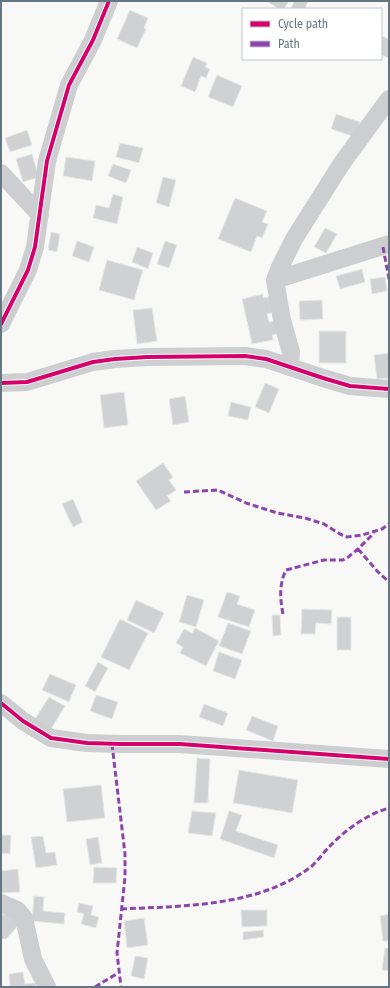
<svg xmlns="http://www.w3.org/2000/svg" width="390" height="988" viewBox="0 0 390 988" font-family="'Fira Sans Condensed',sans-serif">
	<rect width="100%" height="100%" fill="#f8f8f7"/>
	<path fill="#cfd1d2" stroke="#e8e8e7" d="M266,1H289L284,9H279Z
		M294,1H308L305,9H291Z
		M130,10L148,18L144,28L146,29L137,48L117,39Z
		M381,36L389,39V58L381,55Z
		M193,57L207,63L205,67L210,69L206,78L201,76L195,92L181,86Z
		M217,75L242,86L233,107L208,97Z
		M336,114L360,122L355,137L331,129Z
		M27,130L32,145L10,152L5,138Z
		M120,143L143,148L139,163L116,157Z
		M32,154L39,177L23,182L16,159Z
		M66,157L95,161L92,181L63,176Z
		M113,164L131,170L126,183L108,176Z
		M163,177L176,180L169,207L156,203Z
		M113,194L123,197L117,224L93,218L96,205L109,208Z
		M235,198L267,211L262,222L268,224L262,238L257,236L251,252L218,239Z
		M325,228L337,234L326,253L314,247Z
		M51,232L60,234L57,252L48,250Z
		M77,241L94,247L89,262L72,256Z
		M165,241L177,245L169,268L157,264Z
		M137,247L153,253L148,269L132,262Z
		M107,260L143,270L134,300L99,290Z
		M362,269L365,282L340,289L336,276Z
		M385,277L387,291L372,294L370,279Z
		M263,294V298L272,296L275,312L267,314L269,322L277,321L280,333L272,335L273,340L252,344L242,299Z
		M322,300L323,319L300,320L299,301Z
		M152,308L157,341L137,344L133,310Z
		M319,331H346V363H319Z
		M389,353V378L377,379L374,355Z
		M265,383L279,389L269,413L255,407Z
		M124,392L128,425L104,428L100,395Z
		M185,396L189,422L173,425L169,399Z
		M231,402L251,407L248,420L228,416Z
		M163,463L173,477L169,480L176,490L167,496L171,501L156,510L136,481Z
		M73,499L83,522L73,527L62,504Z
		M227,592L240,596L237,604L255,610L249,627L218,617Z
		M187,595L204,600L196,627L179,622Z
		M136,600L164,613L154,633L127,620Z
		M302,609L332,610L331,624L316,623L315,634H301Z
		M272,615H280L281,635L273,636Z
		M337,617H351V650H337Z
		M120,619L148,633L129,670L101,657Z
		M228,623L251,631L242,654L219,646Z
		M195,628L219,641L206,666L180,653L183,647L176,643L184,629L192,633Z
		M219,652L242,660L235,679L213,671Z
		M98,662L108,668L95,692L85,686Z
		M50,674L76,685L69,702L42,690Z
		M96,695L118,702L112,719L90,711Z
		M49,697L65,706L51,729L35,719Z
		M204,704L228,713L223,726L199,717Z
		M252,716L278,726L273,741L246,730Z
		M197,758L210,759L208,803H194Z
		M239,770L298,780L292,813L233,803Z
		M101,785L105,818L67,822L63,789Z
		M192,811L216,813L212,836L188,833Z
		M229,811L242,815L236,831L278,845L274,858L220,839Z
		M1,835H11L10,854L1,853Z
		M43,836L46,853L55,852L57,865L36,868L31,837Z
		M98,837L102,863L90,865L86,839Z
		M94,867L117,868L116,883H93Z
		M18,869L20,892L1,893V871Z
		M34,896L44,897L43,911L65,913L64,924L32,921Z
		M79,903L93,906L91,915L99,917L96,928L81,924L84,914L77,912Z
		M241,910H267V926L242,927Z
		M1,914L17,915L18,926L6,939H1Z
		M389,914V941H383L380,916Z
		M144,918L148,945L127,948L124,921Z
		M263,930L264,937L243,940V932Z
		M385,948H389V971L382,970Z
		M135,956L148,958L144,979L131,976Z
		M23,972L25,984L35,983L36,987H10L9,974Z"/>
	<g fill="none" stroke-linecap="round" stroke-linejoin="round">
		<path stroke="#cdcecf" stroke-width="18" d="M1,173L40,215
			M275,280L389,244
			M1,324L28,270L35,247L47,161L69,85L93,40L109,1
			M290,367L291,352L282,320L275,280L280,267L294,239L342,163L389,99
			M1,383L27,382L93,362L115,359L147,357L245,356L266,359L323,378L350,386L389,389
			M1,703L23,721L51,738L87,743L120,744H180L389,759
			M1,903L17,910L24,918L33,959L47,987"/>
		<path stroke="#8e44ad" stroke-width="3" stroke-dasharray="6 3" stroke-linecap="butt" d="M383,247L389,279
			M184,492L218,490L246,503L277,513L305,518L324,524L340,534L347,537L362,535L382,529L389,524
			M358,549L378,572L389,582
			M283,614C280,599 279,584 286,570L324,560H343L347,558L358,549L374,533
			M112,744L125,854V877L117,953L121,987
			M121,909C182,906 256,907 308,869C316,864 322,854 329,847C344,831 367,814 389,808
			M95,987L118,973"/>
		<g stroke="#fff" stroke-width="6">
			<path id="cycleway" d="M1,324L28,270L35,247L47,161L69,85L93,40L109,1
				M1,383L27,382L93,362L115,359L147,357L245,356L266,359L323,378L350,386L389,389
				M1,703L23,721L51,738L87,743L120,744H180L389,759"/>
		</g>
		<use href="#cycleway" stroke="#d6006c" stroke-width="4"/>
	</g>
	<rect width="390" height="988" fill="none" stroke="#637682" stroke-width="4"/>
	<rect x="242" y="8" width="140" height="52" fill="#ffffff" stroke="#c1c8cd"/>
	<rect x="250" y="21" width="20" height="6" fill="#d6006c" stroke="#c1c8cd"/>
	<text x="278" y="28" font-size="12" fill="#637682">Cycle path</text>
	<rect x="250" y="41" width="20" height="6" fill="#8e44ad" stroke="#c1c8cd"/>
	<text x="278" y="48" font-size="12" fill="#637682">Path</text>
</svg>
